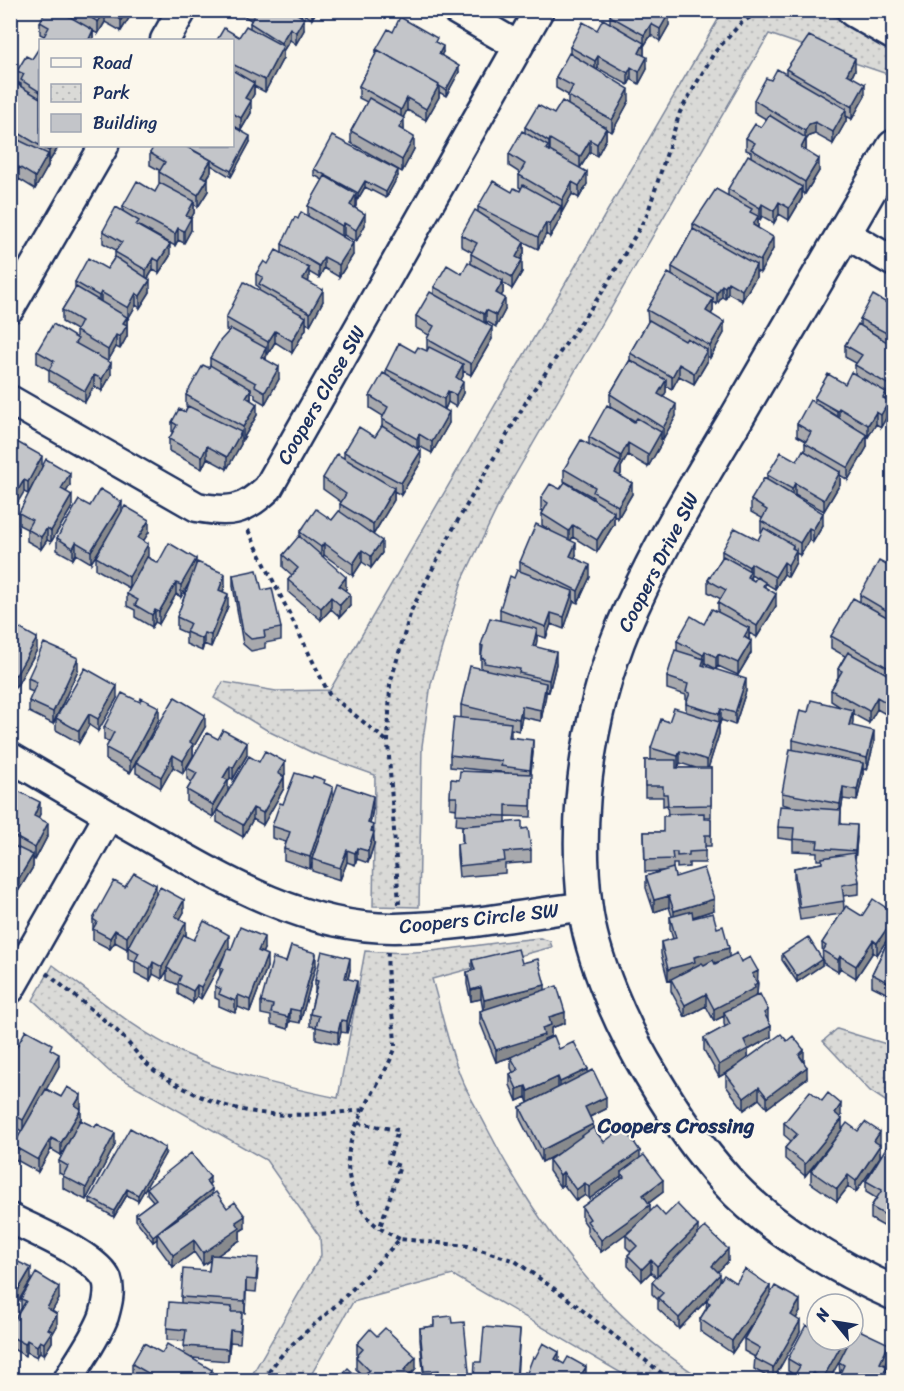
<svg xmlns="http://www.w3.org/2000/svg" width="904" height="1391" viewBox="0 0 904 1391" font-family="Sriracha,sans-serif">
	<defs>
		<pattern id="park-dots" width="8" height="8" patternUnits="userSpaceOnUse" patternTransform="scale(1.5)"><rect width="8" height="8" fill="#dadad7"/><path d="M2 2h.1M6 6h.1" fill="none" stroke="#babbbb" stroke-width="1.8" stroke-linecap="round"/></pattern>
	</defs>
	<rect width="100%" height="100%" fill="#fbf7ec"/>
	<filter id="ink" filterUnits="userSpaceOnUse"><feTurbulence type="fractalNoise" baseFrequency=".0167" numOctaves="2"/><feDisplacementMap in="SourceGraphic" scale="12" xChannelSelector="R" yChannelSelector="G"/><feConvolveMatrix kernelMatrix="1 2 1 2 8 2 1 2 1" color-interpolation-filters="sRGB"/></filter>
	<g filter="url(#ink)">
		<path fill="url(#park-dots)" stroke="#7a849a" stroke-width="1.5" d="M723,11H824L886,46L893,54V76L769,34L503,496L462,581L431,684L422,746L419,907L373,906L375,775L313,753L270,732L214,698L223,682L276,691L330,690Z
			M540,938L550,941L552,947L432,979C441,1010 448,1044 460,1075C467,1093 478,1110 487,1128C538,1228 608,1319 704,1380H633L453,1275L353,1302L308,1380H249L321,1255L320,1237L266,1160L110,1072L33,1000L53,965C95,996 136,1031 183,1053C232,1075 285,1087 338,1098L365,951C428,957 478,943 540,938Z
			M837,1029L893,1046V1106L870,1091L823,1041Z"/>
		<g fill="none" stroke-linecap="round" stroke-linejoin="round">
			<g stroke="#1b2f5e" stroke-width="33">
				<path id="minor" d="M456,10L518,46
					M165,40L182,10
					M844,233L894,262
					M10,308L104,146
					M10,400L197,507C229,513 243,512 268,488L539,10
					M10,757L109,815L10,989
					M109,815C197,863 291,929 395,928C458,927 522,915 585,906
					M10,1218C34,1231 97,1256 107,1280C111,1291 107,1305 104,1316C96,1338 79,1360 68,1380"/>
			</g>
			<g stroke="#1b2f5e" stroke-width="38">
				<path id="tertiary" d="M854,10L894,33
					M894,147C842,237 789,327 737,417C700,479 662,541 632,607C591,696 573,807 585,905C591,958 623,1029 651,1075C673,1112 697,1148 726,1180C766,1226 838,1268 894,1293"/>
			</g>
			<path stroke="#1b2f5e" stroke-width="4" stroke-dasharray="4.5 4.5" stroke-linecap="butt" d="M750,10L751,17
				M248,530L329,694L388,742
				M399,904L388,742L390,684L411,611L453,529L530,395L605,288L647,215L680,112L714,53L742,22L751,17L788,10
				M388,952C385,987 395,1016 395,1049C375,1100 331,1139 355,1196C364,1219 378,1229 400,1239
				M46,973C70,992 94,1011 117,1031C131,1044 142,1063 158,1073C231,1120 281,1119 363,1110
				M358,1123L398,1130L388,1162L400,1166L379,1230
				M264,1380C282,1347 312,1329 338,1303C360,1283 380,1260 400,1239L468,1246L515,1261L567,1298L670,1380"/>
			<use href="#minor" stroke="#fbf7ec" stroke-width="28"/>
			<use href="#tertiary" stroke="#fbf7ec" stroke-width="33"/>
		</g>
		<path fill="#a8a9ad" stroke="#1b2f5e" stroke-width="1.5" fill-rule="evenodd" d="M63,10H134L121,31L105,22L98,34L93,31V40L44,36L40,34V22L63,13Z
			M239,10H317L312,19L301,13L304,30L296,44L290,40L283,51V58L265,92L254,86V94L250,101L251,113L241,130L232,125V40L239,37L250,28V23L251,20L239,13Z
			M609,10H664L669,25L660,41L651,35L644,46V55L647,69L639,84L631,79L628,85L598,68L597,70L629,101L612,132L606,129V139L597,156L590,152L580,168L587,184L579,198L572,194L562,212L561,211V218L550,237L546,234L538,249L524,242V253L521,259L522,272L512,289L503,283V293L501,296L505,310L496,327L486,321L485,324L492,339L471,375L463,371V376L461,380L463,393L456,407L448,402L445,409L449,423L432,453L419,446L418,449L421,462L401,495L394,491V500L373,535L382,553L371,568L362,562L353,576L324,555L323,557L346,589L345,591L350,606L340,617L331,609L321,620L288,592V580L292,575L283,567V555L300,538V532L332,520L340,511V504L341,502L323,489V478L344,458V452L375,437L382,427V419L383,416L370,408V396L386,375V369L415,352L427,351V339L429,335L416,328V316L434,294V287L462,274L471,264V254L472,252L461,246V235L478,212V207L512,192L520,191L521,188L519,187V175L520,173L509,166V154L525,132V127L554,114L568,104V95L556,88V77L570,54V47L597,30L610,23V16L612,12Z
			M670,10H684L680,16Z
			M393,32L437,43L443,52L441,55L459,72L446,96L439,92V97L426,120L407,110L403,118L404,131L414,149L402,172L351,143V131L367,102L359,98V86L376,54V50Z
			M40,49V146H59L49,162H48V166L35,189L19,179L12,190L10,189V80L21,86V84L17,82V71L32,59Z
			M786,69L855,70L852,77L865,96L852,119L846,116V121L833,144L815,134L809,136L806,140V151L819,171L805,194L802,192V198L789,220L779,214L774,223L762,216L760,220L758,219V228L773,249L760,273L756,271V277L742,301L728,293L725,299L722,297L717,304L713,302V311L711,314L724,333L710,358L707,356V362L694,384L679,376L672,389L666,386V392L663,397L676,416L663,439L661,438V444L648,467L628,455L621,467V474L620,476L632,494L618,518L614,515V524L597,552L573,537L571,540L576,555L575,558L590,577L578,603L573,601L564,629L551,624L546,638L537,635L535,647L556,664L549,692L546,691L541,721L522,717L519,731L511,729V737L533,752L531,774L532,786L531,817L506,816V822L522,829L531,850V862L505,864V873L459,877L457,855V844L462,843V826H467L456,825L457,809L450,808L451,779L459,780L501,772L450,767V755L461,717V705L481,668V645L500,621V609L514,578L520,571V562L551,531L542,525V514L543,511L541,510V498L560,489L593,499V497L564,481V469L589,444V437L635,421L610,406V394L630,360V353L648,322L647,310L672,275V267L693,229V224L728,196V189L751,157V152L746,150V138L761,127L766,119L754,112V100L771,80L786,74Z
			M250,142L231,177L211,165V172L207,179L208,191L198,207L194,204V213L191,218V230L184,243L178,240L175,246L139,226L170,256L159,273L153,270L148,279L150,292L140,308L136,305L128,319H127V336L120,349L116,347L108,361L111,375L102,391L94,386L85,402L49,381V370L37,363V351L76,338V330L62,322V310L75,289V282L107,269L115,257V252L116,250L103,243V231L123,211V206L155,192L160,184L159,183V170L150,165V153Z
			M314,169L398,176L386,198L365,187L358,199L356,198V206L355,207L365,225L356,242L344,235L342,237L353,255L339,277L324,268L319,278L309,272L308,281L323,301L310,325L306,323V329L292,353L275,342L268,354L266,352V360L279,379L265,404L255,398V394L251,392V400L257,415L243,439L241,438V444L227,469L207,458L202,469L169,451V439L172,434V422L185,412L187,407L186,406V395L210,366V358L229,331L226,330V318L259,291V287L256,285V274L282,253V244L298,219L308,216V206L323,180L314,175Z
			M894,299V400L886,395L889,413L881,427L876,424L868,437L867,436V447L848,480L840,475V484L824,511L795,495V496L823,525L813,542L809,540L800,555L796,553V562L788,577L784,574L775,589L765,583V588L776,606L757,637L749,633L751,653L738,675L718,666L716,669L705,663L704,664V666L746,691L735,725L721,720L719,726V734L708,768H711V817H704V819H711V846H705V863H689V867L677,868V864H673V869L675,877L714,910L693,917V918L717,928L729,957L741,962L758,983L757,994L755,997L768,1021L771,1037L748,1050V1058L804,1062L807,1078L767,1108L759,1099L744,1110L726,1086V1074L737,1067L719,1077L704,1050V1038L725,1027L724,1024V1016L714,1021L706,1006L685,1017L671,991V980L668,981L661,954V942L673,939L670,929V917L672,916L669,907L654,912L646,888V876L663,871L645,872L644,832H663L668,816L667,805L663,806V797H645V760H653H651V748L669,722L686,712V695L667,689V677L677,651V641L704,624L718,612V603L721,599L708,592V580L722,558V551L758,540L762,533L761,532V521L762,518L751,512V500L767,480V475L797,461L805,452V443L806,441L797,436V424L814,403V398L845,384L855,374V365L856,363L845,357V345L860,325V319L890,305ZM751,575L756,578L754,581L750,579ZM680,763L696,768H678Z
			M10,455L42,466L70,485L66,492L72,507L51,542L47,540L41,549L27,541V529L19,525V513L34,484L28,494L24,492Z
			M90,506L122,512L149,532L143,541L147,557L158,563L196,564L225,586L223,592L228,606L211,647L204,644L202,651L186,644V633L177,629V617L190,581L181,597L176,594L159,624L155,622L152,627L135,617V610L127,606V594L142,566L129,588L96,569V557L106,539L91,563L76,554L73,559L57,550V538Z
			M894,569V708L889,716L877,709L869,723L853,714L852,726L874,743L867,770L863,769V775L857,801L843,799L841,810V824L857,837L855,861L859,882V894L843,896L844,909L862,916L894,913V997L872,986V974L893,930L877,955L873,952L856,978L840,968L838,972L823,963L822,943L841,914L800,920L794,880V868L822,863V860H817V852L793,851V840L778,838V827L793,807L782,804V793L793,750V740L808,712L842,708L831,701V690L838,677V669L845,656L831,648V636L860,602V595Z
			M233,575L262,590L281,628V640L265,643V648L251,651L243,644L233,586Z
			M10,623L37,650L16,687L10,684Z
			M78,670L53,724L29,712V701L33,692L28,690V678Z
			M117,698L98,731L89,725L79,743L56,730V718Z
			M159,719L140,755L205,727L193,748V756L183,773L173,767L161,788L136,773V763L130,773L106,760V748L109,742L104,739V727Z
			M247,755L233,779L230,778L228,782L213,817L187,802V790L192,782L187,779V768Z
			M259,762L285,774L284,776V788L263,825L253,819L243,837L217,822V810Z
			M325,784L333,796L373,808L370,824L373,831L374,844L368,863L357,859L355,865L347,862L340,880L312,871V863L310,869L284,860V849L286,842L272,838V826L283,804Z
			M10,787L40,814L38,819L48,835L35,860L33,858V867L19,890L10,884Z
			M125,887L156,895L184,912L180,919L186,934V936L194,940L229,947L228,949L231,950L264,949L262,953L267,967L250,1012L238,1007L235,1013L219,1006V1000L215,998V986L220,976V967L224,956L201,999L197,996L193,1003L178,994V985L167,980V971L162,979L153,974L150,981L135,973V962L128,959V947L135,935L127,949L115,942L110,949L93,940V919Z
			M782,954L822,965L797,982L782,960Z
			M472,960L522,963L545,990L565,1023L551,1028V1036L544,1039V1041L559,1049L588,1073L606,1109L590,1117L593,1128L604,1142L640,1158L663,1192L649,1203L650,1212L665,1216L698,1234L728,1261L718,1271L720,1280L736,1283L770,1296L800,1312L796,1318L800,1332L773,1380L754,1369L755,1357L744,1351V1339L762,1309L732,1353L700,1331V1319L706,1309L707,1300L679,1329L658,1309V1300L652,1294V1282L657,1278L651,1272L642,1281L628,1266V1255L631,1252L626,1247V1235L633,1228L601,1252L587,1233V1226L582,1219V1207L621,1179V1176L589,1199L585,1195L576,1201L563,1184L560,1187L549,1171V1160L557,1154L542,1162L520,1119V1107L528,1103L526,1097L517,1101L510,1085V1074L513,1072L511,1068V1057L496,1062L480,1022V1011L483,1010L481,999L471,1001L467,984V972L472,971Z
			M286,962L316,965L300,1023L290,1021L288,1029L271,1024V1016L261,1014V1002Z
			M350,970L348,979L357,992L347,1033L341,1032L338,1044L316,1039V1027L310,1026V1014L315,992V980Z
			M52,1051L59,1066L46,1089L61,1097L81,1107L80,1108L81,1120L115,1145L86,1200L63,1188V1175L59,1173V1161L70,1140L61,1155L51,1149L38,1172L13,1158V1146L22,1131L10,1125V1059Z
			M841,1116L840,1117L842,1130L880,1144V1157L856,1192L848,1187L837,1201L811,1183V1171L839,1133L805,1176L785,1159V1148L791,1141L784,1135V1123Z
			M894,1136V1232L871,1219V1207L876,1198L866,1192V1181Z
			M165,1154L138,1201L127,1195L114,1217L90,1203V1198Z
			M210,1183L209,1184L212,1195L227,1208L245,1228L240,1231V1240L218,1255L258,1270L256,1292L246,1291L245,1313H242L240,1343L230,1342L228,1361L192,1358L212,1380H139L132,1376V1364L162,1353L184,1354L185,1341L167,1340V1328L181,1303V1297L209,1271L210,1260L203,1265L194,1252L173,1267L157,1245V1239L153,1242L136,1220V1214L153,1201L147,1194V1188Z
			M21,1299H59L52,1311L57,1326L52,1335V1342L44,1355L40,1352L37,1357L27,1352L25,1356L10,1347V1336L21,1308Z
			M434,1318L452,1323L470,1380H424L420,1340V1328L434,1326Z
			M817,1331L889,1356L885,1365L887,1378L885,1380H837L840,1374L839,1362L842,1356L829,1380H796V1376L788,1371V1359Z
			M357,1344L416,1368L410,1376L415,1380H362L363,1376L356,1369V1357L357,1356Z"/>
		<path fill="#888a8d" stroke="#1b2f5e" stroke-width="1.5" d="M105,10V22L98,34V22Z
			M127,10H134L121,31V20Z
			M312,10H317L312,19Z
			M669,13V25L660,41V29Z
			M304,18V30L296,44V32Z
			M651,24V35L644,46V55L639,64V53L644,43V35Z
			M290,28V40L283,51V58L265,92V80L281,50V43Z
			M93,30V40H89V39Z
			M443,46V52L439,60V54Z
			M598,56V68L595,73V61Z
			M647,57V69L639,84V72Z
			M855,58V70L847,86V74Z
			M459,66V72L446,96V90Z
			M631,67V79L628,85V73Z
			M254,83V94L245,110V98Z
			M865,84V96L852,119V107Z
			M439,85V97L426,120V109Z
			M629,89V101L612,132V120Z
			M407,98V110L401,122V110Z
			M251,101V113L241,130V118Z
			M846,109V121L833,144V132Z
			M404,118V130L399,140V128Z
			M815,122V134L809,136L806,140V149L801,159V148L805,140V131L809,124Z
			M606,128V139L597,156V144Z
			M250,136V142L231,177V171Z
			M414,137V149L402,172V160Z
			M550,139V151L549,154V142Z
			M590,140V152L580,168V157Z
			M52,146H59L49,162V151Z
			M48,154V166L35,189V177Z
			M819,159V171L805,194V182Z
			M211,160V172L201,187V176Z
			M19,167V179L12,190V178Z
			M398,170V176L386,198V192Z
			M587,172V184L579,198V186Z
			M208,179V191L198,207V195Z
			M365,181V187L358,199V193Z
			M572,182V194L562,212V200Z
			M802,187V198L789,220V208Z
			M356,194V206L350,216V205Z
			M194,201V213L190,220L191,218V230L184,243V231L186,216Z
			M779,202V214L774,223V211Z
			M15,203V215L10,223V211Z
			M762,204V216L760,220V208Z
			M561,206V218L550,237V225Z
			M365,214V225L356,242V230Z
			M758,216V228L753,225Z
			M344,223V235L342,238V226Z
			M546,223V234L538,249V237Z
			M178,228V240L175,246V234Z
			M773,237V249L760,273V261Z
			M524,242V253L516,268V257Z
			M353,243V255L339,277V265Z
			M170,244V256L159,273V261Z
			M324,257V268L319,278V266Z
			M153,258V270L146,281V270Z
			M522,260V272L512,289V277Z
			M756,265V277L742,301V290Z
			M309,268V280L303,290V279Z
			M150,280V292L140,308V296Z
			M503,281V293L496,305V293Z
			M728,282V293L725,299V287Z
			M722,285V297L717,304V293Z
			M323,290V301L310,325V313Z
			M101,292V304L99,308V296Z
			M136,293V305L128,319V308Z
			M505,298V310L496,327V315Z
			M713,299V311L706,323V311Z
			M486,310V321L484,326V314Z
			M127,317V336L120,349V337L123,323Z
			M306,317V329L292,353V341Z
			M724,322V333L710,358V346Z
			M492,327V339L471,375V364Z
			M275,331V342L268,354V342Z
			M116,335V347L108,361V350Z
			M266,348V360L261,357Z
			M707,350V362L694,384V373Z
			M111,363V375L102,391V379Z
			M463,364V376L456,389V377Z
			M679,364V376L672,389V377Z
			M279,367V379L265,404V392Z
			M94,375V386L85,402V391Z
			M666,380V392L658,406V394Z
			M463,382V393L456,407V395Z
			M251,389V400L246,397Z
			M448,391V402L444,411V399Z
			M889,401V413L881,427V415Z
			M257,404V415L243,439V427Z
			M676,404V416L663,439V428Z
			M839,408V419L837,422V411Z
			M449,412V423L432,453V442Z
			M876,412V424L868,437V425Z
			M241,432V444L227,469V457Z
			M661,432V444L648,467V455Z
			M419,434V446L417,451V439Z
			M867,435V447L848,480V468Z
			M628,443V455L621,467V474L615,485V473L621,462V456Z
			M207,446V458L202,469V457Z
			M421,451V462L401,495V483Z
			M42,456V468L28,494V482Z
			M840,472V484L824,511V500Z
			M70,473V485L61,501V489Z
			M24,480V492L10,515V503Z
			M632,483V494L618,518V506Z
			M795,483V495L792,501V489Z
			M394,488V500L373,535V524Z
			M72,495V507L51,542V531Z
			M122,502V514L91,563V551Z
			M614,512V524L597,552V540Z
			M823,513V525L813,542V530Z
			M149,520V532L138,550V538Z
			M573,525V537L569,543V531Z
			M47,528V540L41,549V537Z
			M809,528V540L800,555V543Z
			M382,541V553L371,568V556Z
			M76,542V554L73,559V548Z
			M324,543V555L321,559V547Z
			M576,543V555L570,568V556Z
			M148,544V556L129,588V577Z
			M793,545V555L796,550V562L788,577V565L792,548Z
			M362,550V562L353,576V564Z
			M196,559V570L181,597V585Z
			M784,562V574L775,589V577Z
			M751,563V575L750,577V583L747,577L749,573V567Z
			M590,565V577L578,603V591Z
			M225,574V586L219,602V590Z
			M346,577V589L339,597V586Z
			M176,583V594L159,624V612Z
			M573,591V603L564,629V617Z
			M228,594V606L211,647V635Z
			M350,594V606L340,617V605Z
			M776,594V606L757,637V626Z
			M331,597V609L321,620V608Z
			M155,610V622L152,627V615Z
			M551,613V624L546,638V627Z
			M749,628V640L744,637Z
			M537,629V641L533,658V646Z
			M204,633V644L202,651V639Z
			M37,638V650L16,687V675Z
			M751,641V653L738,675V663Z
			M705,651V663L704,671L702,665L703,655Z
			M556,652V664L549,692V680Z
			M718,654V666L716,669V657Z
			M78,658V670L53,724V712Z
			M746,679V691L735,725V713Z
			M546,683V695L541,721V710Z
			M117,686V698L98,731V719Z
			M894,696V708L889,716V704Z
			M877,697V709L869,723V711Z
			M522,706V717L519,731V719Z
			M159,707V719L130,773V761Z
			M721,709V720L719,726V714Z
			M853,710V722L849,737V725Z
			M89,714V725L79,743V731Z
			M205,715V727L193,748V756L183,773V761L190,742Z
			M719,722V734L707,772V760Z
			M874,731V743L867,770V758Z
			M533,740V752L530,781V770Z
			M247,743V755L233,779V768Z
			M680,751V763L678,768V756Z
			M173,755V767L161,788V777Z
			M285,762V774L278,785V773Z
			M863,763V775L857,801V790Z
			M230,766V778L228,782V792L213,817V805L223,778Z
			M284,777V788L263,825V813Z
			M333,787V798L312,859V863L310,869V857Z
			M843,787V799L840,816V804Z
			M373,796V808L368,835V823Z
			M40,802V814L34,828V816Z
			M253,808V819L243,837V825Z
			M48,823V835L35,860V848Z
			M373,825L374,844L368,863V851L371,831Z
			M857,825V837L855,862V851Z
			M357,848V859L355,865V853Z
			M347,850V862L340,880V868Z
			M33,855V867L19,890V878Z
			M156,885V897L127,949V937Z
			M669,896V907L654,912V900Z
			M714,899V910L674,923V911Z
			M184,900V912L175,928V916Z
			M894,918V929L877,955V943Z
			M186,922V934L168,968H167V971L162,979V967Z
			M115,930V942L110,949V938Z
			M229,935V947L201,999V987Z
			M264,937V949L258,963V951Z
			M873,940V952L856,978V966Z
			M729,948V959L695,968V974L668,981V969L694,957Z
			M316,953V965L300,1023V1011Z
			M267,955V967L250,1012V1000Z
			M840,956V968L838,972V960Z
			M350,958V970L345,990V978Z
			M822,959V965L797,982V976Z
			M153,962V974L150,981V969Z
			M758,971L757,994L755,995V1000L724,1012V1016L714,1021V1009L752,974Z
			M357,981V992L347,1033V1021Z
			M197,985V996L193,1003V991Z
			M545,985V996L484,1012V1000Z
			M481,987V999L471,1001V990Z
			M706,994V1006L685,1017V1005Z
			M238,995V1007L235,1013V1001Z
			M290,1009V1021L288,1029V1017Z
			M768,1010V1022L764,1013Z
			M565,1012V1023L551,1028V1036L544,1039V1046L496,1062V1050L542,1028L549,1017Z
			M341,1020V1032L338,1044V1032Z
			M771,1026V1037L748,1050V1060L719,1077V1065L744,1040Z
			M804,1050V1062L799,1055Z
			M59,1054V1066L23,1132V1120Z
			M807,1067V1078L767,1108V1097Z
			M588,1069V1081L560,1094V1082Z
			M558,1077V1088L528,1103V1091Z
			M526,1086V1097L517,1101V1089Z
			M759,1087V1099L744,1110V1098Z
			M81,1095V1107L75,1117V1105Z
			M606,1097V1109L585,1119V1107Z
			M841,1104V1116L835,1124V1113Z
			M81,1109V1120L61,1155V1143Z
			M842,1119V1130L805,1176V1164Z
			M593,1124V1135L542,1162V1150Z
			M880,1132V1144L874,1153V1141Z
			M115,1133V1145L86,1200V1188Z
			M51,1138V1149L38,1172V1160Z
			M880,1145V1157L856,1192V1181Z
			M165,1148V1154L138,1201V1195Z
			M640,1151V1162L621,1172V1176L589,1199V1187Z
			M563,1172V1184L560,1187V1175Z
			M848,1175V1187L837,1201V1189Z
			M210,1177V1183L206,1187V1181Z
			M663,1180V1192L643,1207V1195Z
			M585,1183V1195L576,1201V1190Z
			M127,1189V1195L114,1217V1211Z
			M212,1189V1195L157,1233V1239L153,1242V1236Z
			M650,1205V1216L601,1252V1240Z
			M245,1216V1228L240,1231V1240L203,1265V1253L236,1222Z
			M698,1226V1238L657,1278V1266Z
			M194,1240V1252L173,1267V1255Z
			M728,1249V1261L712,1278V1266Z
			M651,1260V1272L642,1281V1269Z
			M31,1268V1280L10,1315V1304Z
			M720,1274V1286L679,1329V1318Z
			M246,1279V1291L245,1313V1301Z
			M770,1286V1298L732,1353V1341Z
			M59,1287V1299L47,1320V1308Z
			M800,1300V1312L791,1327V1315Z
			M57,1314V1326L52,1335V1342L44,1355V1343L48,1329Z
			M800,1321V1332L773,1380V1368Z
			M230,1330V1342L228,1361V1349Z
			M520,1330L517,1380H516Z
			M27,1340V1352L25,1356V1344Z
			M844,1340H851L829,1380H823V1378Z
			M40,1341V1352L37,1357V1346Z
			M889,1344V1356L880,1375V1363Z
			M559,1352V1364L555,1359Z
			M416,1357V1368L405,1380L404,1370Z
			M887,1366V1378L885,1380H880Z
			M586,1367V1378L584,1380H578Z
			M212,1370V1380H206Z
			M813,1373V1380H809Z"/>
		<path fill="#c3c5c9" stroke="#1b2f5e" stroke-width="1.5" d="M46,10H58L93,30L89,39L92,40H42L49,27L40,22Z
			M78,10H105L98,22Z
			M106,10H127L121,20Z
			M254,10H299L297,14L304,18L296,32L290,28L281,43L250,23L256,12Z
			M613,10H664L669,13L660,29L651,24L644,35L610,16Z
			M400,17L437,38L435,42L443,46L439,54L459,66L446,90L439,86V85L378,50L377,51L376,50L388,29L393,32Z
			M603,19L644,43L639,53L647,57L639,72L631,67L628,73L598,56L595,61L570,47L583,22L597,30Z
			M246,26L283,46L265,80L232,64V40H217L224,28L239,37Z
			M809,36L855,58L847,74L865,84L852,107L786,69Z
			M39,48L40,49V92L21,80L24,74L17,71L26,56L32,59Z
			M378,50L439,85L426,109L407,98L401,110L359,86Z
			M569,53L629,89L612,120L568,96L573,86L556,77Z
			M777,69L846,109L833,132L815,122L809,124L805,131L754,100L766,78L771,80Z
			M232,70L254,83L245,98L251,101L241,118L232,113Z
			M10,80L40,98V146H52L49,151L10,128Z
			M369,98L404,118L399,128L414,137L402,160L351,131Z
			M562,101L606,128L597,144L590,140L580,157L550,139L549,142L525,127L538,105L554,114Z
			M769,115L806,138L801,148L819,159L805,182L751,149L755,143L746,138L755,124L761,127Z
			M232,126L250,136L231,171L186,146H232Z
			M522,131L548,146L546,149L587,172L579,186L572,182L562,200L519,175L525,164L509,154Z
			M10,136L48,154L35,177L19,167L12,178L10,177Z
			M332,136L398,170L386,192L365,181L358,193L314,169Z
			M154,146H185L211,160L201,176L208,179L198,195L159,172L165,162L150,153Z
			M748,155L802,187L789,208L779,202L774,211L762,204L760,208L728,189Z
			M325,176L356,194L350,205L365,214L356,230L344,223L342,226L308,206Z
			M137,181L155,192L160,183L194,201L186,216L191,218L184,231L178,228L175,234L123,206Z
			M493,181L512,192L514,188L520,191L523,185L561,206L550,225L546,223L538,237L478,207Z
			M716,189L752,209L750,212L758,216L753,225L773,237L760,261L693,224Z
			M10,201L15,203L10,211Z
			M116,207L139,221L136,225L170,244L159,261L153,258L146,270L115,252L122,242L103,231Z
			M475,210L524,242L516,257L522,260L512,277L471,254L477,243L461,235Z
			M301,212L353,243L339,265L324,257L319,266L282,244L295,217L298,219Z
			M693,229L756,265L742,290L728,282L725,287L722,285L717,293L672,267Z
			M276,250L309,268L303,279L323,290L310,313L259,284L263,277L256,274L264,261L268,264Z
			M115,257L150,280L140,296L136,293L128,308L101,292L99,296L75,282L88,258L107,269Z
			M468,262L503,281L496,293L505,298L496,315L486,310L484,314L434,287L447,265L462,274Z
			M668,273L713,299L706,311L724,322L710,346L647,310Z
			M244,282L306,317L292,341L275,331L268,342L226,318Z
			M76,287L127,317L123,323L127,325L120,337L116,335L108,350L76,331L81,321L62,310Z
			M430,292L492,327L471,364L427,339L434,326L416,316Z
			M873,295L890,305L894,299V337L860,319Z
			M649,320L685,341L687,338L707,350L694,373L679,364L672,377L630,353Z
			M53,324L78,339L75,343L111,363L102,379L94,375L85,391L49,370L54,361L37,351Z
			M858,324L892,345L891,347L894,348V388L855,365L862,355L845,345Z
			M231,329L266,348L261,357L279,367L265,392L255,386L256,383L210,358L220,341Z
			M399,343L415,352L418,347L427,351L429,347L463,364L456,377L463,382L456,395L448,391L444,399L386,369Z
			M630,360L666,380L658,394L676,404L663,428L610,394Z
			M203,365L209,368L210,365L251,389L246,397L257,404L243,427L186,395Z
			M851,372L886,392L883,398L889,401L881,415L876,412L868,425L839,408L837,411L814,398L828,374L845,384Z
			M383,373L449,412L432,442L419,434L417,439L382,419L388,407L370,396Z
			M810,400L867,435L848,468L805,443L811,432L797,424Z
			M607,405L634,422L637,418L661,432L648,455L628,443L621,456L589,437Z
			M188,406L241,432L227,457L207,446L202,457L169,439L177,425L172,422L179,409L185,412Z
			M382,426L421,451L401,483L344,452L359,427L375,437Z
			M581,440L621,462L615,473L632,483L618,506L593,492L595,487L564,469Z
			M17,442L42,456L28,482L24,480L10,503V455Z
			M803,450L840,472L824,500L795,483L792,489L767,475L781,452L797,461Z
			M337,454L394,488L373,524L340,504L346,494L323,478Z
			M46,459L70,473L61,489L72,495L51,531L47,528L41,537L27,529L32,520L19,513Z
			M764,478L823,513L813,530L809,528L800,543L761,521L767,510L751,500Z
			M565,482L614,512L597,540L573,525L569,531L542,514L548,503L541,498L550,484L560,489Z
			M100,489L122,502L91,551L76,542L73,548L57,538L79,500L90,506Z
			M125,506L149,520L138,538L148,544L129,577L96,557Z
			M316,509L332,520L339,511L382,541L371,556L362,550L353,564L324,543L321,547L300,532Z
			M536,524L576,543L570,556L590,565L578,591L520,562Z
			M735,528L758,540L764,528L793,545L792,548L796,550L788,565L784,562L775,577L751,563L749,567L722,551Z
			M299,536L346,577L339,586L350,594L340,605L331,597L321,608L288,580L298,568L283,555Z
			M169,543L196,559L181,585L176,583L159,612L155,610L152,615L135,605L138,600L127,594L147,557L158,563Z
			M723,556L750,571L747,577L754,581L757,577L765,582L763,586L776,594L757,626L718,603L726,590L708,580Z
			M879,561L894,569V615L860,595Z
			M197,562L225,574L219,590L228,594L211,635L204,633L202,639L186,632L190,623L177,617Z
			M257,570L262,590L272,588L281,628L264,631L265,637L251,639L243,632L233,575Z
			M517,570L573,591L564,617L551,613L546,627L500,609L510,576L514,578Z
			M853,598L894,621V671L831,636Z
			M712,609L749,628L744,637L751,641L738,663L718,654L716,657L705,651L703,655L677,641L691,616L704,624Z
			M490,618L537,629L533,646L556,652L549,680L519,673L520,669L484,663L485,659L481,658L483,646L481,645Z
			M10,623L37,638L16,675L10,672Z
			M44,643L78,658L53,712L29,701L37,682L28,678Z
			M675,650L704,659L702,665L746,679L735,713L721,709L719,714L686,704L690,693L686,692L688,684L667,677Z
			M848,652L894,678V696L889,704L877,697L869,711L831,690L842,671L838,669Z
			M470,666L546,683L541,710L522,706L519,719L461,705Z
			M85,668L117,686L98,719L89,714L79,731L56,718Z
			M122,693L140,702L141,698L159,707L130,761L106,748L114,732L104,727Z
			M175,697L205,715L190,742L193,744L183,761L173,755L161,777L136,762Z
			M811,700L853,710L849,725L874,731L867,758L793,740L800,710L808,712Z
			M674,708L719,722L707,760L680,751L678,756L651,748L661,719L669,722Z
			M454,717L511,723L509,737L533,740L530,770L501,766L502,761L450,755Z
			M223,730L247,743L233,768L230,766L223,778L228,780L213,805L187,790L197,773L187,768L207,733L218,739Z
			M790,749L863,763L857,790L843,787L840,804L782,793Z
			M265,751L285,762L278,773L284,777L263,813L253,808L243,825L217,810L249,756L259,762Z
			M645,760H676V768H711V805L668,806L667,794H663V786H645Z
			M460,771L532,774L531,806L506,805V816L456,814L457,797H450L451,779L459,780Z
			M295,773L312,778L313,776L325,780L324,783L333,787L310,857L284,849L290,832L272,826L280,803L283,804Z
			M338,784L373,796L368,823L373,825L371,831L374,832L368,851L357,848L355,853L347,850L340,868L312,859Z
			M10,787L40,802L34,816L48,823L35,848L10,834Z
			M780,806L841,810L840,824L857,825L855,851L817,848L818,841L793,839L794,828L778,827Z
			M704,813V819H711V835H705V851L689,852V855L677,856V852H672L673,859L645,860L644,832H663V816H668V814Z
			M522,821V829L528,828L531,850L504,852L505,861L459,866L457,844L463,843L462,826Z
			M10,844L33,855L19,878L10,873Z
			M854,853L859,882L842,885L844,901L800,908L794,868L822,863V858Z
			M673,868L675,877L704,868L714,899L674,911L669,896L654,900L646,876Z
			M134,873L156,885L127,937L115,930L110,938L93,929L97,922L93,919L114,881L125,887Z
			M160,887L184,900L175,916L186,922L162,967L153,962L150,969L135,961L139,953L128,947Z
			M873,899L894,913V918L877,943L873,940L856,966L840,956L838,960L823,951L826,946L822,943L846,906L862,916Z
			M692,911L693,918L713,913L717,928L723,926L729,948L694,957L695,962L668,969L661,942L676,938L670,917Z
			M204,921L229,935L201,987L197,985L193,991L178,983L181,976L167,968L184,935L194,940Z
			M240,927L264,937L258,951L267,955L250,1000L238,995L235,1001L219,994L221,989L215,986L223,969L220,967L227,949L231,950Z
			M894,929V986L872,974Z
			M808,937L822,959L797,976L782,954Z
			M291,946L316,953L300,1011L290,1009L288,1017L271,1013L273,1005L261,1002L273,958L286,962Z
			M518,949L522,963L538,959L545,985L484,1000L481,987L471,990L467,972L475,970L472,960Z
			M322,951L350,958L345,978L357,981L347,1021L341,1020L338,1032L316,1027L319,1016L310,1014L318,981L315,980Z
			M737,953L741,962L750,957L758,971L752,974L757,983L754,985L755,988L714,1009L706,994L685,1005L671,979L702,963L704,965L713,960L715,964Z
			M557,986L565,1012L549,1017L551,1025L542,1028L544,1035L496,1050L480,1011Z
			M760,994L768,1010L764,1013L771,1026L744,1040L748,1049L719,1065L704,1038L730,1024L724,1012Z
			M26,1030L52,1044L50,1049L59,1054L23,1120L10,1113V1086L12,1083L10,1082V1059Z
			M781,1034L787,1041L793,1036L804,1050L799,1055L807,1067L767,1097L759,1087L744,1098L726,1074Z
			M554,1036L559,1049L574,1042L588,1069L560,1082L558,1077L528,1091L526,1086L517,1089L510,1074L518,1070L511,1057Z
			M593,1070L606,1097L585,1107L593,1124L542,1150L520,1107Z
			M67,1087L81,1095L75,1105L81,1109L61,1143L51,1138L38,1160L13,1146L46,1089L61,1097Z
			M810,1091L822,1101L828,1093L841,1104L835,1113L842,1119L805,1164L785,1148L797,1134L784,1123Z
			M80,1120L95,1127L97,1124L115,1133L86,1188L63,1176L68,1166L59,1161Z
			M865,1122L880,1132L874,1141L880,1145L856,1181L848,1175L837,1189L811,1171L847,1123L858,1131Z
			M624,1127L640,1151L589,1187L585,1183L576,1190L563,1172L560,1175L549,1160L593,1128L604,1142Z
			M130,1128L165,1148L138,1195L127,1189L114,1211L90,1198Z
			M893,1136H894V1220L871,1207L882,1190L866,1181Z
			M191,1153L210,1177L206,1181L212,1189L153,1236L136,1214L156,1199L147,1188Z
			M644,1155L663,1180L643,1195L650,1205L601,1240L587,1221L590,1219L582,1207L624,1177L621,1172Z
			M216,1192L227,1208L235,1202L245,1216L236,1222L240,1228L203,1253L194,1240L173,1255L157,1233Z
			M677,1204L698,1226L657,1266L651,1260L642,1269L628,1255L637,1246L626,1235L656,1206L665,1216Z
			M705,1227L728,1249L712,1266L720,1274L679,1318L658,1298L663,1293L652,1282Z
			M211,1255L258,1258L256,1280L246,1279L245,1301L181,1297L183,1269L209,1271Z
			M10,1258L31,1268L10,1304Z
			M745,1269L770,1286L732,1341L700,1319L710,1303L706,1301L724,1275L736,1283Z
			M36,1273L59,1287L47,1308L57,1314L48,1329L52,1331L44,1343L40,1341L37,1346L27,1340L25,1344L10,1336V1327L26,1301L21,1299Z
			M775,1286L800,1300L791,1315L800,1321L773,1368L754,1358L760,1348L744,1339Z
			M169,1302L232,1307L231,1312H242L240,1331L230,1330L228,1349L184,1346L186,1330L167,1328Z
			M451,1316L452,1323L464,1322L470,1380H440L439,1370L424,1371L420,1328L434,1326V1318Z
			M806,1325L817,1331V1340H844L823,1378L813,1373L809,1380L796,1373L800,1366L788,1359Z
			M484,1327L520,1330L516,1380H474L475,1362H481Z
			M385,1328L416,1357L404,1370L415,1380H366L362,1377L369,1370L356,1357L363,1349L357,1344L370,1329L377,1336Z
			M855,1328L889,1344L880,1363L887,1366L880,1380H837L844,1365L839,1362L850,1340H853V1333Z
			M144,1343L162,1353L167,1344L212,1370L206,1380H160L132,1364Z
			M543,1343L559,1352L555,1359L564,1364L568,1357L586,1367L578,1380H521L525,1372L527,1373L533,1357L535,1358Z
			M348,1368L361,1380H337Z
			M122,1373L134,1380H118Z
			M892,1374L894,1375V1380H890Z
			M584,1377L590,1380H582Z"/>
	</g>
	<g text-anchor="middle" stroke-width="4.5" stroke-linejoin="round" paint-order="stroke">
		<g font-size="20" fill="#1b2f5e" stroke="#fbf7ec">
			<text transform="translate(321 395) rotate(-60)" y="7">Coopers Close SW</text>
			<text transform="translate(658 562) rotate(-63)" y="7">Coopers Drive SW</text>
			<text transform="translate(479 918) rotate(-6)" y="7">Coopers Circle SW</text>
		</g>
		<g font-size="21" font-weight="bold" fill="#1b2f5e" stroke="#fbf7ec">
			<text x="676" y="1133">Coopers Crossing</text>
		</g>
	</g>
	<rect width="904" height="1391" fill="none" stroke="#fbf7ec" stroke-width="36"/>
	<rect x="18" y="18" width="868" height="1355" fill="none" stroke="#1b2f5e" stroke-width="2" filter="url(#ink)"/>
	<rect x="39" y="39" width="195" height="108" fill="#fbf7ec" stroke="#a1a7b3" stroke-width="1.5"/>
	<rect x="51" y="58" width="30" height="9" fill="#fbf7ec" stroke="#a1a7b3" stroke-width="1.5"/>
	<text x="93" y="69" font-size="18" fill="#1b2f5e">Road</text>
	<rect x="51" y="84" width="30" height="18" fill="url(#park-dots)" stroke="#a1a7b3" stroke-width="1.5"/>
	<text x="93" y="99" font-size="18" fill="#1b2f5e">Park</text>
	<rect x="51" y="114" width="30" height="18" fill="#c3c5c9" stroke="#a1a7b3" stroke-width="1.5"/>
	<text x="93" y="129" font-size="18" fill="#1b2f5e">Building</text>
	<g transform="translate(835 1322) rotate(300)"><circle r="28" fill="#fbf7ec" stroke="#a1a7b3" stroke-width="1.5"/>
	<path d="M0-4.5L10 22L0 15L-10 22Z" fill="#1b2f5e"/>
	<text y="-9" font-size="16" font-weight="bold" text-anchor="middle" fill="#1b2f5e">N</text>
	</g>
</svg>
